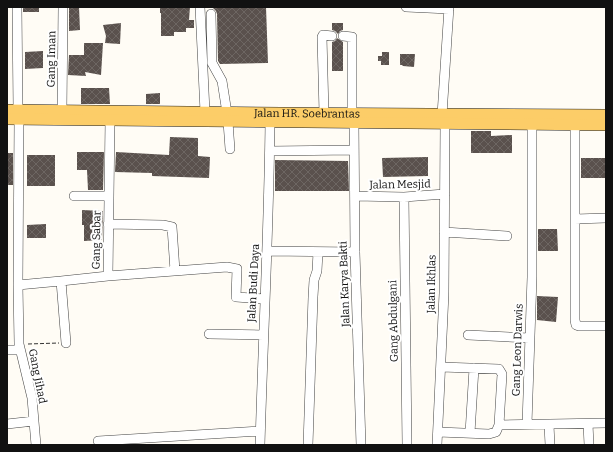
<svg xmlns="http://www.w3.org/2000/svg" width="613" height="452" viewBox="0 0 613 452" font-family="Bitter,serif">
	<defs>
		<pattern id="building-cross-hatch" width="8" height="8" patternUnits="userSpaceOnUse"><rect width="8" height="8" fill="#5a514d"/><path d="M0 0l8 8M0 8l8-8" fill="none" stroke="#6d6662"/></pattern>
	</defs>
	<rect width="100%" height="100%" fill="#fffcf5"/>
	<path fill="url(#building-cross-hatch)" d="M23,7H39V12H23Z
		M69,7H79L80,30L69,31Z
		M160,7H190L189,20H194V28H186V32H174V36H161V13H160Z
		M212,7H266L268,63L220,64L218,61L217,14L216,11Z
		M121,23L120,44L105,43L106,36L103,25Z
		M332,23H343V30L340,31L338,34L335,31L332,30Z
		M337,38L343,42V71H332V42L335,41Z
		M84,43H103L101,75L85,72L86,76L68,75L69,55H84Z
		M43,51V68L25,69V52Z
		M382,52H389V65H381V61H378V56H382Z
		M400,54H415L414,67L403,66L402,65H400Z
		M81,88H109L110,104H81Z
		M160,93V104H146V94Z
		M471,131H491V136L512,135V153H471Z
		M170,137L198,138V156L210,157L209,178L152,176V173L115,172L116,152L169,155Z
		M77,152H104L103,190H88L87,170H77Z
		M7,153H13V185H7Z
		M27,155H55V186H27Z
		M428,157V176L383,177L382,158Z
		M581,158H606V178H581Z
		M275,160L348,161L349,191H275Z
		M82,210L103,211L102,240L84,241V225H82Z
		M46,224V238H27V225Z
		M538,229H557L558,251H538Z
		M537,296L558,297L556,322L537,320Z"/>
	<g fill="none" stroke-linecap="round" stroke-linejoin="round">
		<g stroke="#444" stroke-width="10">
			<path id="minor" d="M17,7L18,110
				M200,7L205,112
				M406,7L449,9
				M211,14L212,63L222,81L227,113
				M343,36L352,37V113
				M62,111L63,7
				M324,113L322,37L323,35L332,36
				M442,115L449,7
				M19,119L18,285L19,344L32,398L36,445
				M228,122L230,149
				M354,122L355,252L361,445
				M575,125V320L576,325L579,326H606
				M270,151L354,150
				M74,196H109
				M355,196L404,197L445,194
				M404,197L407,445
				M575,219L606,218
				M108,224L163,225L172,227L175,271
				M444,232L507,236
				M267,251L355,252
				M108,276L227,267L237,269L236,297L265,299
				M18,285L61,281
				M209,334L263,335
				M468,335L529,338
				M66,343L61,281L108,276L110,120
				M7,350H20
				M7,424L34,421
				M527,424L532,277V125
				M588,424L589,445
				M499,425L606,423
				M549,425L550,445
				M438,432L489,434L496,432L499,425L502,374L499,369L441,367
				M470,433L474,368
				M98,441L260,431
				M260,445C263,337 269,229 270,121
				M308,445L313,297L314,280L317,271L318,252
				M437,445L444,293L445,123"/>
		</g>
		<g stroke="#222" stroke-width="12">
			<g id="major">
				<path id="s1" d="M7,110C207,113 406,114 606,115"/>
				<path d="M7,119L606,125"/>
			</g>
		</g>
		<path stroke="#333" stroke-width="1" stroke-dasharray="4 2" stroke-linecap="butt" d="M28,344L59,343"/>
		<use href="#minor" stroke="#fff" stroke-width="9"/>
		<use href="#major" stroke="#fccd68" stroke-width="11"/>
	</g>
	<g text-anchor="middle" stroke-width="4" stroke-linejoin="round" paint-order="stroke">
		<g font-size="11" fill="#111" stroke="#fff">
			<text transform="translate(51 59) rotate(-89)" y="4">Gang Iman</text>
			<text dy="4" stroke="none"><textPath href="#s1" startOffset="300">Jalan HR. Soebrantas</textPath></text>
			<text transform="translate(400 184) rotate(-1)" y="4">Jalan Mesjid</text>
			<text transform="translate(96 240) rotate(-89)" y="4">Gang Sabar</text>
			<text transform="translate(253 283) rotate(-87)" y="4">Jalan Budi Daya</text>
			<text transform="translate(344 284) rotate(-92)" y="4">Jalan Karya Bakti</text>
			<text transform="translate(431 284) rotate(-89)" y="4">Jalan Ikhlas</text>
			<text transform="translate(393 321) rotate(-91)" y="4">Gang Abdulgani</text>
			<text transform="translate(517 350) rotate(-88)" y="4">Gang Leon Darwis</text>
			<text transform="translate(38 376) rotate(79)" y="4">Gang Jihad</text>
		</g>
	</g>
	<rect width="613" height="452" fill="none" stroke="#111111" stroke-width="16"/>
</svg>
